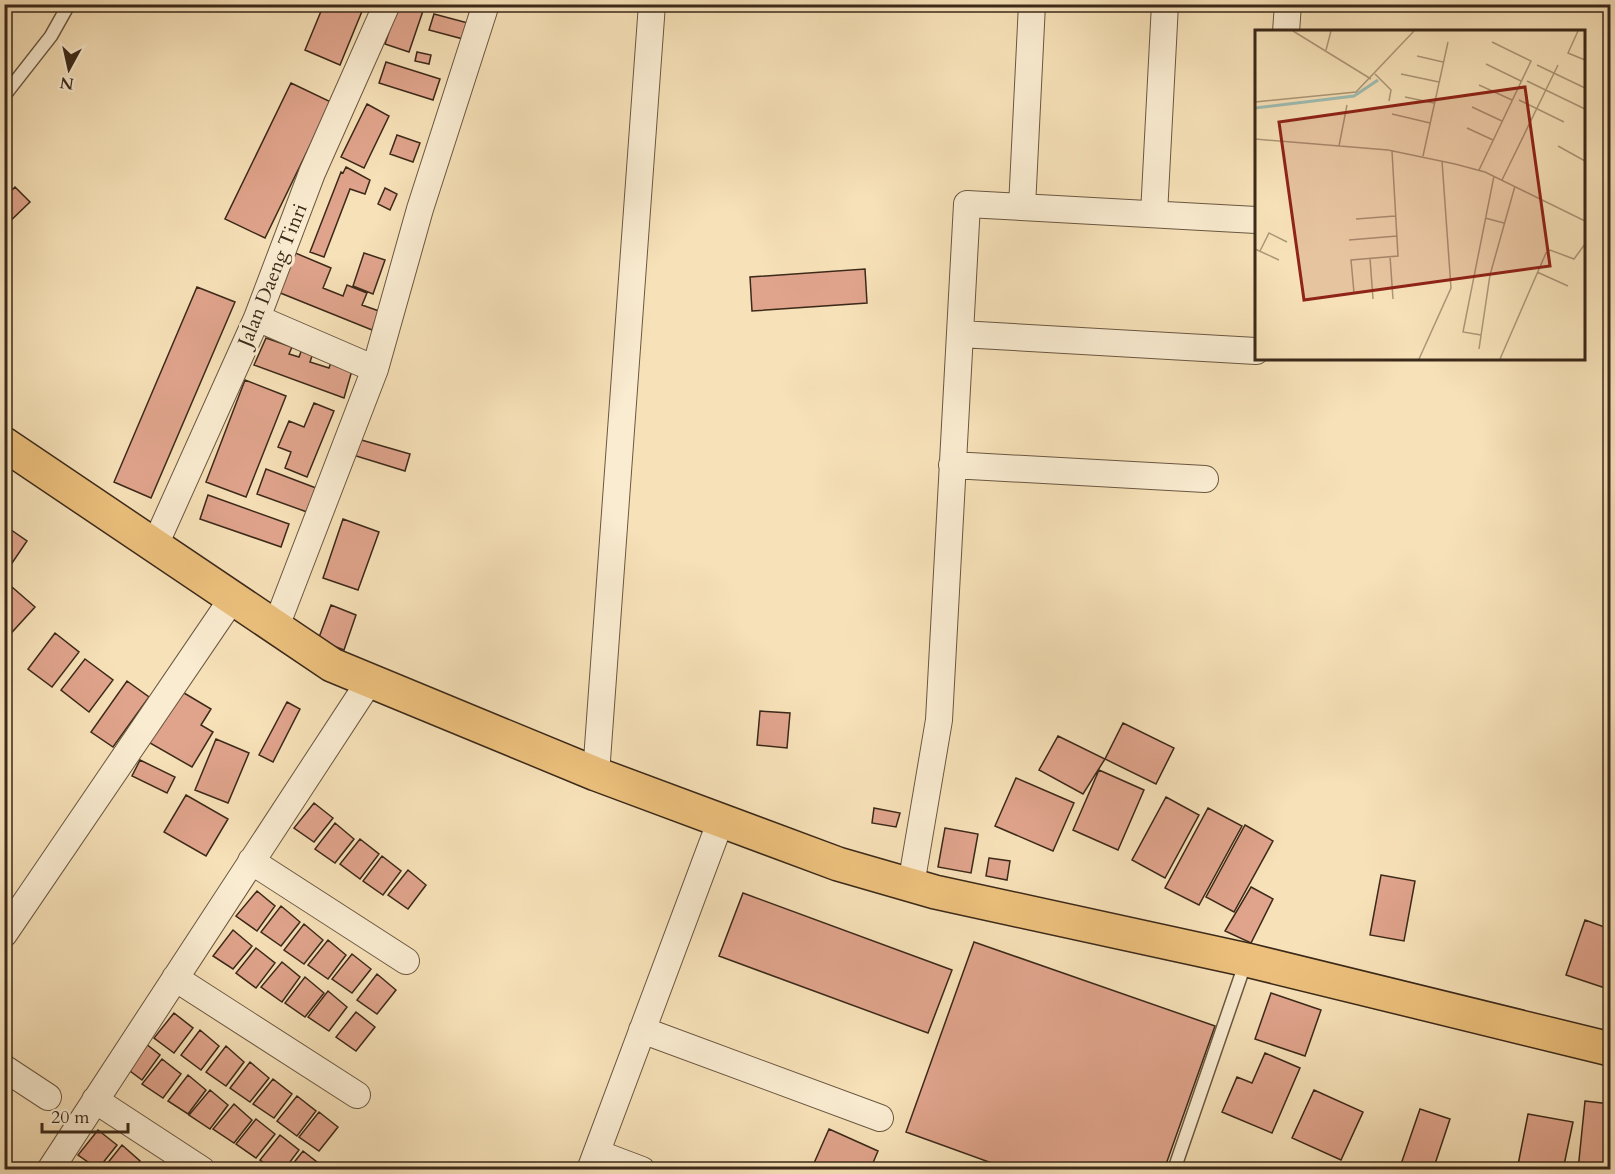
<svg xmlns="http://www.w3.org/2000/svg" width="1615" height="1174" viewBox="0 0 1615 1174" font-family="Cardo,serif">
	<rect width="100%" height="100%" fill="#f7e1b8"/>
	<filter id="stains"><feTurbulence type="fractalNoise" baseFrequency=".00333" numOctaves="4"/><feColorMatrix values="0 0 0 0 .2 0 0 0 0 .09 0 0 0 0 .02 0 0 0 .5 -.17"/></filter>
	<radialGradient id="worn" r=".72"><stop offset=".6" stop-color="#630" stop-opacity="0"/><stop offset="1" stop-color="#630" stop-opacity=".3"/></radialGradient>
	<path fill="#e0a48c" stroke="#3b2919" stroke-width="1.5" d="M324,4H365L340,65L305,50Z
		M398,4L425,5L409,52L385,44Z
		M434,14L468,23L463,39L429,30Z
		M417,52L431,55L429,64L415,61Z
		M386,62L440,79L433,100L379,83Z
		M291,83L331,102L265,238L225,219Z
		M367,104L389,116L364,168L341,157Z
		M397,135L420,143L413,162L390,154Z
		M346,167L370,180L365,194L350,189L324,257L310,252L341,172L343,173Z
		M15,187L30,202L6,225L4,198Z
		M385,188L397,194L390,210L378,204Z
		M293,252L331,268L323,288L343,296L347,285L367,293L362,305L379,311L372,330L273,290Z
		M364,253L385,260L373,294L353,286Z
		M865,269L867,303L752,311L750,277Z
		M197,287L235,302L151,498L114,482Z
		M266,338L292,347L289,354L299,357L302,349L313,353L310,362L329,368L332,359L353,367L344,398L254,365Z
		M245,380L286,396L246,497L206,482Z
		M314,403L334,411L307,477L285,468L291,452L278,447L289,421L304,427Z
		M358,439L410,454L405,471L353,455Z
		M266,469L316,488L307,512L257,494Z
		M208,495L289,524L281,547L200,519Z
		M343,519L379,532L358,590L323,578Z
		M4,525L27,541L6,572L4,571Z
		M12,587L35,607L4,641V596Z
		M331,605L356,615L344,650L318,640Z
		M55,633L79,652L52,687L28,669Z
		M85,659L113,680L89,712L61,690Z
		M127,681L149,697L113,747L91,732Z
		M179,690L211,709L201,725L213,732L192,767L150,743Z
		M287,702L300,709L273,762L259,755Z
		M760,711L790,713L787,748L757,745Z
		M1123,723L1174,748L1156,784L1105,759Z
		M1058,736L1105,759L1083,794L1039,770Z
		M216,739L249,753L228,803L195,790Z
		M140,760L175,777L167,793L132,776Z
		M1099,770L1144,790L1118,850L1073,830Z
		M1016,778L1074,803L1053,851L995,826Z
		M186,795L228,819L206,856L164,832Z
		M1166,797L1199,815L1165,878L1132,860Z
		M314,803L333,818L314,842L294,828Z
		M874,808L900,813L896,827L872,823Z
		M1208,808L1242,826L1199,905L1165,888Z
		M335,823L354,839L335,863L315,849Z
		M1245,825L1273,841L1234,912L1206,897Z
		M945,828L978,834L971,873L938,867Z
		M360,839L379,854L360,879L340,864Z
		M382,856L401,871L383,895L363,881Z
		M989,858L1010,861L1007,880L986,876Z
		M408,870L426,885L408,909L388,895Z
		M1381,875L1415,881L1404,941L1370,935Z
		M1251,887L1273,899L1251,943L1225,931Z
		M257,891L275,906L257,931L236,916Z
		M743,893L952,970L928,1033L719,956Z
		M281,906L300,922L281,946L261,932Z
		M1585,920L1610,929V980L1608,989L1566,975Z
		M304,924L323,940L304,964L284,950Z
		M233,930L252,946L233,969L213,956Z
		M328,940L346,955L328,979L308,965Z
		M974,942L1215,1026L1164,1170H1011L906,1132Z
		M256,948L275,963L256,988L236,973Z
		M352,954L371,969L352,993L332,979Z
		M282,962L300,977L282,1002L261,987Z
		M377,974L396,990L377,1014L357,1000Z
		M305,977L324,993L305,1017L285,1003Z
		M328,991L347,1007L329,1031L308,1017Z
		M1271,993L1321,1010L1305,1056L1255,1039Z
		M356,1012L375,1027L356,1051L336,1037Z
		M174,1013L193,1028L174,1053L154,1038Z
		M200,1030L219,1046L201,1070L181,1055Z
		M141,1040L160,1055L142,1080L122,1065Z
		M226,1046L244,1062L226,1086L206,1072Z
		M1265,1053L1300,1068L1272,1133L1222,1112L1237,1077L1252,1083Z
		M162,1059L181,1074L163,1098L142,1084Z
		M250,1062L269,1078L250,1102L230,1088Z
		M188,1075L206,1090L188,1114L168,1101Z
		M273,1079L292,1094L274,1118L253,1104Z
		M210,1090L228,1105L210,1129L189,1115Z
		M1314,1090L1363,1112L1341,1160L1292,1138Z
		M297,1096L316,1111L297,1136L277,1121Z
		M1585,1101L1610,1104V1170H1578Z
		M234,1104L252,1120L234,1143L213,1129Z
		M1420,1109L1450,1119L1433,1170L1400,1167Z
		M319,1112L338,1127L319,1151L299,1137Z
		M1528,1114L1573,1122L1563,1170H1517Z
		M256,1119L275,1134L256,1158L236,1144Z
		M829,1129L878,1151L870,1170H811Z
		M98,1130L117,1145L98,1169L78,1155Z
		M280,1135L299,1150L284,1170H274L260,1160Z
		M122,1145L140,1161L134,1170H102Z
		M303,1151L322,1166L319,1170H288Z"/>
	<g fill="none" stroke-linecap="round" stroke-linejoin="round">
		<g stroke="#6a5741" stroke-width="15">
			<path id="lane" d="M4,96L51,36L69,4
				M1174,1170L1246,961"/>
		</g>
		<g stroke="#6a5741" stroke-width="28">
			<path id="street" d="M1286,32L1288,4
				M1022,207L1032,4
				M1154,214L1165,4
				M257,318L375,369
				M960,334L1256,351
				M952,465L1205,479
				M155,545L257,318L312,173L387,4
				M275,629L375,369L420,209L486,4
				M596,774L652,4
				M251,861L406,961
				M911,885L939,720L967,204L1256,220
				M4,934L232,599
				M175,978L357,1095
				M642,1030L880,1118
				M4,1068L48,1097
				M95,1100L202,1170
				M597,1153L642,1170
				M50,1170L369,682
				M590,1170L721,820"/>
		</g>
		<g stroke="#3b2919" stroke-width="36">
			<path id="primary" d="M4,444L332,665L596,774L838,864L935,892L1247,960L1610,1049"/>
		</g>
		<use href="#lane" stroke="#faecd1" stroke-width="12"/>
		<use href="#street" stroke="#faecd1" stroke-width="26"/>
		<use href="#primary" stroke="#ecc07c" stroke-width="33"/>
	</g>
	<g text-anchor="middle" stroke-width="6" stroke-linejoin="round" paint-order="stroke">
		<g font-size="20" fill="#3b2919" stroke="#faecd1">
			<text transform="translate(272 275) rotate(-68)" y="7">Jalan Daeng Tinri</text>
		</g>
	</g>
	<g transform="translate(1255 30)">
		<rect width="330" height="330" fill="#f7e1b8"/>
		<path fill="none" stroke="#9ebdb3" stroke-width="3" d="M0,78L99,66L123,50"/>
		<path fill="none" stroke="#ac9778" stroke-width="1.5" d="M38,1L116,49M323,1L313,23L330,30M71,20L76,1M162,26L188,32M231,34L266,51M282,35L330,58M120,44L136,60L134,71M146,44L184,52M272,51L330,79M224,55L257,70M150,67L179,73M264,70L309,92M0,72L101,62L159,1M217,77L247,91M137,84L175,93M212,98L238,110M0,109L133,120L200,134L230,142L330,191M84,116L92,75M303,116L330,131M168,126L193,12M224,140L276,31L237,12M247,150L303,35M230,188L249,193M101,189L140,186M94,210L142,206M0,219L24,230M5,221L14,203L32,212M135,226L138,269M115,228L118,269M282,242L313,256M99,263L96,230L143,226L137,121M226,305L208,302L239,146M224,319L235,245L260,156M164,329L196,258L187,131M245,329L291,223L295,220L319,229L330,214"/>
		<path fill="#8f2418" fill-opacity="0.15" stroke="#8f2418" stroke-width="3" d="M270,57L295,236L49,270L24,92Z"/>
		<rect width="330" height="330" fill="none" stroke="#3b2919" stroke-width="3"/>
	</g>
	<rect width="1615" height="1174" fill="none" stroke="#f7e1b8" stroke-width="24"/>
	<rect x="6" y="6" width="1603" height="1162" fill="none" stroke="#3b2919" stroke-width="3"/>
	<rect x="12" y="12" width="1591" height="1150" fill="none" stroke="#3b2919" stroke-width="1.5"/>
	<g transform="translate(69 69) rotate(188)" stroke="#faecd1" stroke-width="4.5" paint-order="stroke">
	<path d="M0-4.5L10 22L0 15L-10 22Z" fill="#3b2919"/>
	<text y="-9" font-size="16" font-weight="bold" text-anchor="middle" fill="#3b2919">N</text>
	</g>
	<path d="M42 1123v9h86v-9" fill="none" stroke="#3b2919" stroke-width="3"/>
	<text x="51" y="1123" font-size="18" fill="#3b2919" stroke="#faecd1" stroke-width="4.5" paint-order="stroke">20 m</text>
	<rect width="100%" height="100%" filter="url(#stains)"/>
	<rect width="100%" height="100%" fill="url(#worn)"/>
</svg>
